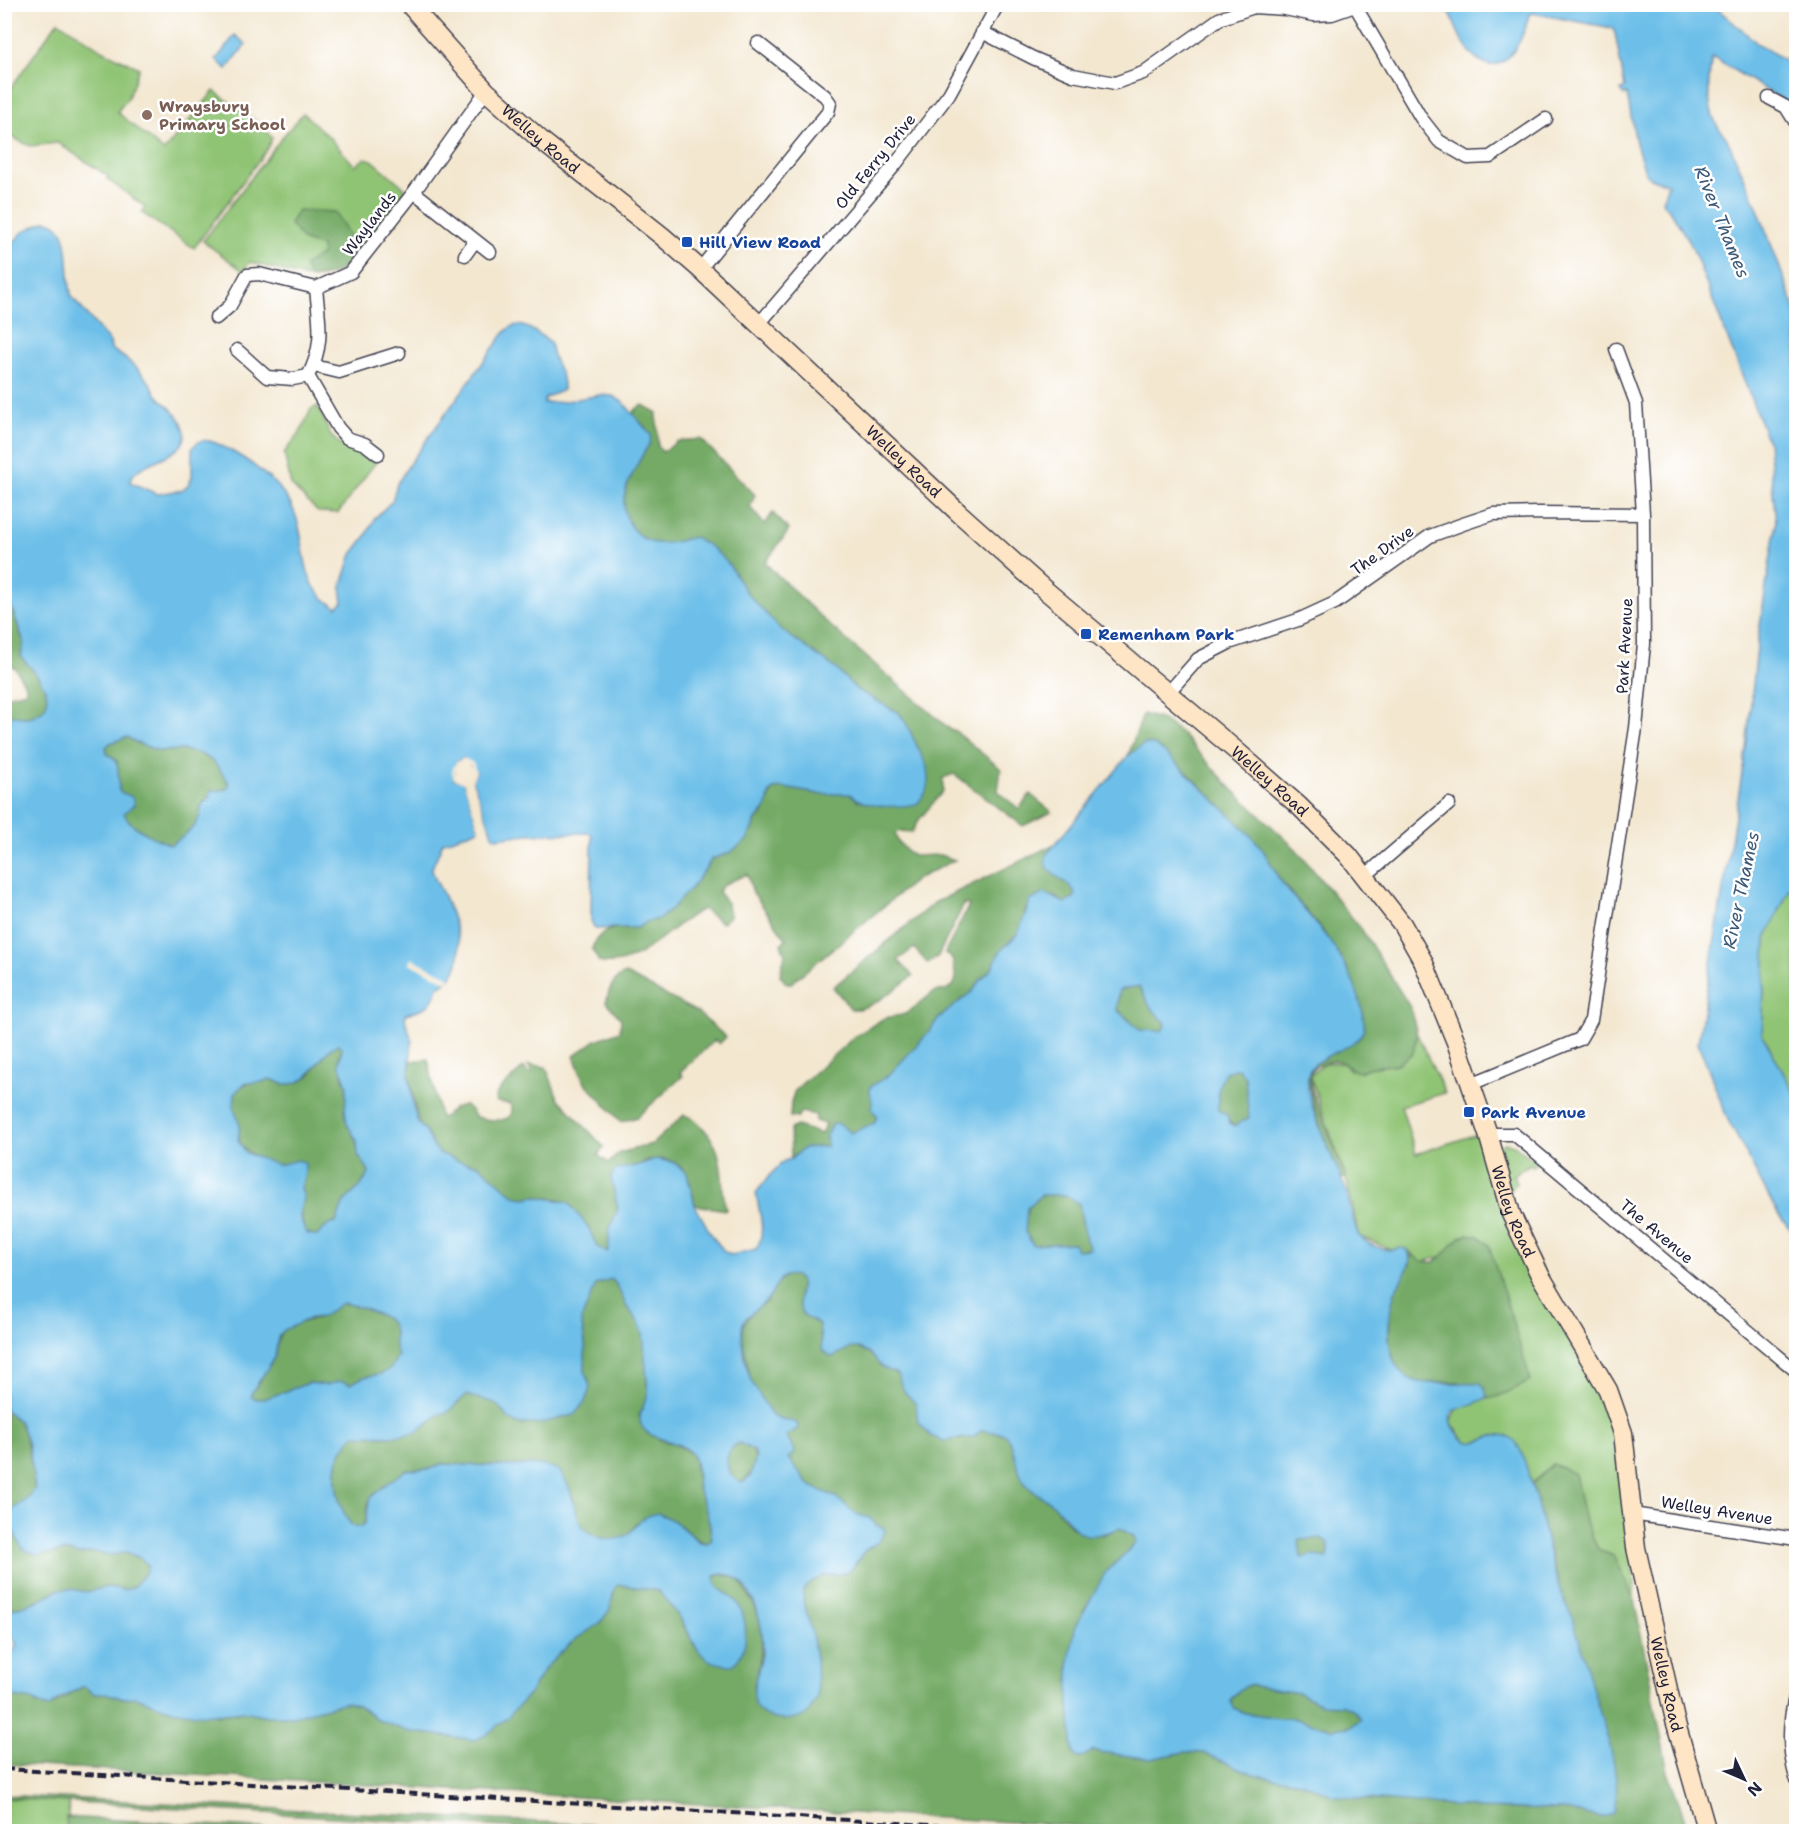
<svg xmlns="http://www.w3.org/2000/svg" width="1801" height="1836" viewBox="0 0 1801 1836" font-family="'Shantell Sans',sans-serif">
	<rect width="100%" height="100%" fill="#fff"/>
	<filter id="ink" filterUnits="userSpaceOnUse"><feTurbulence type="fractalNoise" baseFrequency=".0167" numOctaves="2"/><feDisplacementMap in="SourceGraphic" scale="12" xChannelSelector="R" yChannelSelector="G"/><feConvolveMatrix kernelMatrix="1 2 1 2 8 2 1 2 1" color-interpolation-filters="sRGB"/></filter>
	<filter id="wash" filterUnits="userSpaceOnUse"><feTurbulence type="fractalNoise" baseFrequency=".008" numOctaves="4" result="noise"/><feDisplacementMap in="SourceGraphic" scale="24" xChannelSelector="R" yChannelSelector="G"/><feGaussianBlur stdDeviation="1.35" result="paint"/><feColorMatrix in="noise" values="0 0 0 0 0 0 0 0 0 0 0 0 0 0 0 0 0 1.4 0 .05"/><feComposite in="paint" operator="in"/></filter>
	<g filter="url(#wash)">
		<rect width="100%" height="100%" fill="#f3e7d0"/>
		<path fill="#90c475" stroke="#597358" stroke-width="1.5" d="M58,21L100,49L139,68L128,98L117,112L164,151L214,91L261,125L272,138L267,149L194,248L142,213L145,207L107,179L108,176L58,143L30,146L5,134V96Z
			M303,113L330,138L355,166L365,158L372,160L405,188L404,195L347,267L322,277L307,278L250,262L243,271L203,241L284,135Z
			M318,406L331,436L340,444L359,450L376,462L338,513L318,512L291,485L284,453L301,431L311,409Z
			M1796,868V1096L1762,1034L1766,938L1791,886Z
			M1417,1034L1445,1093L1401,1106L1416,1154L1486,1131L1511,1214L1608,1390L1632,1514L1634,1599L1615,1557L1598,1549L1585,1522L1574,1474L1552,1464L1532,1484L1521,1452L1500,1435L1472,1443L1465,1441L1451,1422L1457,1409L1486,1399L1461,1236L1444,1256L1421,1262L1407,1249L1391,1250L1359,1236L1346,1178L1310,1076L1324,1063H1344L1350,1070L1397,1064L1416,1042Z
			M1506,1143L1514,1145L1537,1163L1533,1166L1530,1164L1513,1175L1516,1183L1509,1194L1498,1151L1502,1144Z
			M4,1798L69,1802L67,1831H5Z"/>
		<path fill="#74aa66" stroke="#4b6650" stroke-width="1.5" d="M298,210L335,212L359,251C344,271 336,276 310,278L304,266L322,254L321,246L304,241L290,224Z
			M643,405L657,413L658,447L663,452L678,441L701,439L755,495L750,507L764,524L773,513L789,530L765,563L827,623L952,731L954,730L1001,769L998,791L1019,809L1030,794L1052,812L1023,826L954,774L943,778V791L918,821L912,832L899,831L895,834L898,842L913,856L940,855L955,860L917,879L790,984L785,982L780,975L785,954L781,944L786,939L753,893L747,874L723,885L718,892L727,903L730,916L722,923L703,909C670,924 637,972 599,962L592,949C597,928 618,926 637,928L648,921L659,919L671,909L693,886L712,859L729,853L753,830L756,820L762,816L773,789L784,788L819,794H850L858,801L928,781L926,767L906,723L899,713L857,690L835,668L780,629L746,592L728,563L694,538C682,540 668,545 656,543C633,539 620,515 625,493C627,482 643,453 650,443L645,427L632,414L637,408Z
			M4,589L24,643L21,657C35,671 66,705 32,716C23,720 14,714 5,716V696L26,691V686L15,668L5,662L11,659L5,638Z
			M1143,714L1163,720L1180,732L1233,790L1296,849L1362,930L1410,1007L1417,1034L1413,1053L1397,1064L1368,1068L1360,1072C1349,1070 1351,1068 1343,1063C1334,1057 1313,1064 1310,1075C1310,1079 1312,1086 1312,1090L1346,1178H1341C1327,1144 1312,1112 1308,1075L1315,1064L1360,1037L1364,1023L1355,988L1347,969L1321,928L1280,880L1261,847L1188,773L1155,745L1144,744L1128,756Z
			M127,737L137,743L159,751L183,750L201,754L214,762L228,781L229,787L224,790L211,791L209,798L201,805C203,825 185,835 170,845C156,838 130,828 123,813L134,805L119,791L117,761L107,754L106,747L110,743Z
			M1055,844L1046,855L1053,874L1069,884L1076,894L1074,898L1065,903L1053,896L1026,908L1023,922L1018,933L999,953L992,969L981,979L974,990L939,1018L929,1032L888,1076L870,1087C869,1100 880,1111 875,1123L851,1133L839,1124L826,1139L827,1146L804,1148L791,1159L790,1129L797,1126L821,1134L825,1124L815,1121L816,1115L800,1112L798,1118L790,1117L791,1102L795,1090L854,1037L884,1018L902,1015L907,1013L934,992L946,990L953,986L956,979L953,962L951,958L945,953L969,905L964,904L938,956L928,964L914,948L898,960L913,976C897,987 870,1012 851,1009L833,987L934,903Z
			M626,974L697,1012L726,1037L719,1044L715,1040L680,1072L683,1076L637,1117L621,1122L583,1080L574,1056L596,1040L620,1031L621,1019L606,1002C609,990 613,977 626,974Z
			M1139,986L1151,1008L1166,1023L1162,1032L1140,1030L1117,1009L1119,997L1118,990Z
			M338,1044L342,1048L339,1058L343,1078L347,1084L345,1108L347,1124L357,1141L358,1155L368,1169L369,1173L360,1187L344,1202L336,1223L328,1226L317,1236L305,1233L300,1210L304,1199L301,1188L305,1173L298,1160C292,1162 285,1165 279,1165C268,1165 244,1153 240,1142C237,1136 241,1130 239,1124C237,1113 228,1103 236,1092C244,1080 257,1084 270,1079L284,1085L299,1082L309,1076L330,1048Z
			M428,1059L440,1117L443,1118L454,1108L464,1105L470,1109L476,1117C488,1120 518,1126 511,1104L497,1102L495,1099L498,1091L524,1067L528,1074L532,1073L528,1065L546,1067L558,1098L604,1147L598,1155L609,1163L619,1153L652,1144L684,1115C693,1117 698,1123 704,1129C727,1154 719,1179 726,1210L695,1205L690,1182L682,1168L673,1162L664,1159L648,1160L639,1165L616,1170L611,1178L618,1209L609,1230V1250L607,1252L597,1247L588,1227L560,1199L534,1196L525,1198L518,1197L511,1193L479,1165L458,1161L439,1153L432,1144L426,1132L418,1123L409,1073L411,1061Z
			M1238,1068L1245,1077L1250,1119L1234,1126L1218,1110C1217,1095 1218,1085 1225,1072Z
			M1041,1195H1066L1079,1204L1086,1240L1091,1249L1077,1250L1073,1243L1033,1245L1025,1232L1027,1208Z
			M1468,1234L1479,1236L1489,1245L1531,1381L1497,1397L1486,1399L1487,1396L1459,1382L1421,1383L1404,1377L1395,1364L1389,1343L1390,1308L1395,1291L1410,1264V1254C1444,1278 1442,1243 1468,1234Z
			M4,1271L12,1316L5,1349H4Z
			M788,1274L796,1276L801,1283L799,1294L805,1316L819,1324L822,1350L832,1357L850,1348H859L870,1354L882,1367L898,1374L904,1391L916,1404L918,1422L960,1440L982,1430L1005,1434L1013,1444L1020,1472L1033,1491L1051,1503L1072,1527L1102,1535L1120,1528L1135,1537L1136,1543L1105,1573L1095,1594L1083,1611L1069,1660V1702L1073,1753L1076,1757L1080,1758L1093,1751L1150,1759L1185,1752L1204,1753L1256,1775L1302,1782L1332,1795L1370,1800L1432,1803L1478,1808L1563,1810L1601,1817L1609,1745L1573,1621L1559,1586L1532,1484L1553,1464L1575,1474L1585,1522L1598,1549L1615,1557L1634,1599L1668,1772L1689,1831H1166L5,1764V1687L10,1696L32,1700L39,1705L50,1707C57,1701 64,1699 71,1694C76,1690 78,1688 84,1686L94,1694L106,1693L121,1698L136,1697L172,1710L221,1715L243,1711L268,1716H293L347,1702L359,1706L378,1720L407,1731L475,1740L529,1694L546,1667L573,1641L600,1623L610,1609L614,1589L618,1584L659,1591L679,1617L695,1646L732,1597C722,1592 717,1589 714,1578L717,1574L736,1577C768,1616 766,1642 753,1689L817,1698L816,1660L812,1633L804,1605L803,1593L805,1587L822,1576L846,1573L851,1570L864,1551L878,1542L884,1528L876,1525L870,1518L856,1514L836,1497L817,1489L807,1483L788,1457L795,1451L786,1436L797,1429L798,1426L797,1423L772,1416L751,1382L742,1336L743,1325L753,1311L767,1302L778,1282Z
			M611,1279L616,1284L627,1307L638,1321L643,1333L648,1392L647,1401L639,1415L647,1433L663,1441L674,1443L691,1453L694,1460L698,1489L708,1515L712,1540L707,1543C691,1540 683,1522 666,1518C658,1517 646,1521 638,1522C635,1526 632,1531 629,1534C616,1547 588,1538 580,1523C575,1513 576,1500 570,1491C564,1481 551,1473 543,1465L501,1466L441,1464L431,1469L406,1470L368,1503L365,1522L361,1527H355L351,1525C338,1507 332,1480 338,1459C341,1450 348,1442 354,1435L393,1436L429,1423L439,1414L448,1412L466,1395C476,1396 490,1399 498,1406C508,1414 510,1422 524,1425L589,1382L585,1371V1343L581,1320L596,1284Z
			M342,1303C354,1305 390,1315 393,1327C396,1338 393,1344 398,1355L393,1367L382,1374L364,1377L350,1384L341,1381L326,1385L309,1383L264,1399H256L251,1396L252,1392L260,1382L278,1343C279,1323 307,1322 321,1317C328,1314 334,1306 342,1303Z
			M5,1409C9,1413 15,1417 19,1422C25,1430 36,1481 34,1491C31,1500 20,1504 13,1509L49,1555L64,1551L78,1554L96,1552L111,1554L126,1552L140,1558L148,1565L146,1573L133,1587L125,1590L108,1587L86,1592L70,1589L58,1590L35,1602L9,1610L6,1614L5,1625Z
			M739,1443L753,1450C758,1463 752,1475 741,1483C724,1476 721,1451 739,1443Z
			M1321,1538L1329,1543L1327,1558L1301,1559L1299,1540Z
			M1249,1685L1299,1693L1321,1704L1343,1705L1354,1710L1361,1719L1350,1727L1332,1729L1292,1718H1280L1245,1713L1234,1708L1230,1701L1240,1689Z
			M4,1795L716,1831H573L5,1798Z
			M66,1817L308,1831L157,1832L130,1828L128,1831H67Z"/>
		<path fill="#6dbfe9" stroke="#487092" stroke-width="1.5" fill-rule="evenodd" d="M1586,4L1602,7L1605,4L1713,5L1758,44L1796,67V108L1712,57C1707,84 1705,116 1726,137L1756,204L1796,311V868L1791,886L1766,938L1762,1034L1796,1096V1236L1778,1214L1728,1120L1698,1043L1746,749L1758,638L1776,523L1768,442L1692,247L1672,213L1662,202L1668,184L1650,178L1645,172L1636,143L1627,94L1623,95L1621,90L1625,88L1615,33L1612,28L1532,13L1529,15C1522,46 1497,90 1466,47C1458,35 1452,18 1447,5Z
			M235,35L246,44L227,69L216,60Z
			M45,221C77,222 64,278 72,297L110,342L111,349C126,358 140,369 150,383C152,387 154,392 157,395C165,405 177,411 182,423C200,460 133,458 130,482L157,494L182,490L189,484L192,477V449C198,437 209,440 220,445C247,458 282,483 294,511C309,545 296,587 337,607L343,602L341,588L352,554L366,536L375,518L392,501L397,484L410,463L502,336C505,332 508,328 513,326C524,322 543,336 551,344C551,363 564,368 563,390L545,398L544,403L561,402L600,395L613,396L623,402L651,435L650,443C643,453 627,482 625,493C620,515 633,539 656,543C668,545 682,540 694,537L711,547L728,563L746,592L780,629L835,668L857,690L899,713L906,723L927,767L928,781L926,792L917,804C896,808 867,809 850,794H819L784,788L773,789L770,793L766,808L756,820L747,840L729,853L712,859L693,886L671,909L659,919L648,921L637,928C623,927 609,929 595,929L591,921L592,835L589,833L529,834L496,838L493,836L472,780L476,772L464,758L456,762L454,779L464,782L479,829L443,842L432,868C433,878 439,886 443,894C456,923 474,969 438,987C431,1009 426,1007 406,1014L405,1019L412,1041L409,1073L413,1106L418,1123L426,1132L432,1144L439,1153L458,1161L479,1165L511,1193L518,1197L525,1198L534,1196L568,1202L588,1227L597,1247L607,1252L609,1250V1231L618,1209L611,1178L613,1173L616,1170L639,1165L655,1159L673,1162L687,1173L695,1205L712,1236L725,1252L732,1255L756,1249C767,1233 759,1211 756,1193L770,1175L784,1161L791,1159L804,1148L827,1146L826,1135L833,1124H839L851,1133L875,1123L877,1115L872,1110C874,1102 869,1095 870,1087L888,1076L929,1032L939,1018L974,990L981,979L992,969L999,953L1018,933L1030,901L1044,893L1065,903L1074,898L1076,894C1068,878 1042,876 1046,855L1128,756L1144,744C1149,744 1153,744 1157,747C1175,760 1189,776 1204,790C1222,808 1243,825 1259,845C1268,855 1272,869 1280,880C1299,906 1322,927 1339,955C1351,974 1362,1000 1364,1023C1367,1049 1317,1052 1309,1072C1300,1095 1337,1164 1345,1188C1351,1204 1352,1221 1359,1236C1368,1244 1379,1250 1392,1250C1398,1249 1400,1247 1407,1249C1417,1265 1398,1280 1394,1295C1386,1324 1383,1374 1419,1382C1434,1385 1463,1382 1480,1383L1484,1387L1487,1396L1486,1399L1453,1411C1450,1417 1451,1422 1454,1428C1474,1460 1486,1428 1506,1436C1520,1442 1523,1456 1527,1469C1540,1507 1546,1546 1558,1584C1562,1597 1569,1609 1574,1622C1581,1646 1587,1669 1594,1693C1605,1731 1623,1774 1614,1813L1608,1816L1601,1817L1563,1810L1478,1808L1343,1797L1332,1795L1302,1782L1256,1775L1204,1753L1185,1752L1150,1759L1093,1751L1080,1758L1076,1757L1073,1753L1069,1702V1660L1075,1628L1105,1573L1136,1543L1135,1537L1120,1528C1070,1547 1082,1527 1050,1502C1041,1496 1030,1491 1024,1482C1014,1466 1017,1449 1005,1434L982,1430L974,1437L943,1441L931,1436L918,1422L916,1404L904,1391L897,1374L882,1367L870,1354L859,1348H850L832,1357L822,1350L819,1324C815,1321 810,1320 806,1317C796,1310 799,1293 801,1283L796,1276C780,1272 778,1283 771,1295C764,1306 751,1310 744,1321C738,1331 747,1375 753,1384C759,1395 766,1405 772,1416L797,1423L798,1426L797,1429L786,1436L795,1452L788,1458L807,1483L817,1489L836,1497L856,1514L870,1518L876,1525L884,1528L885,1532L878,1542L864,1551L851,1570L846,1573L822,1576L805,1587L803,1593L804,1605L812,1632L816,1660L817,1698L806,1716C787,1722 768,1723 755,1706C755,1700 753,1693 754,1687C756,1673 763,1660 763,1645C762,1619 751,1571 717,1574L714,1577C718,1594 726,1590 735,1600C749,1617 750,1650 733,1665C696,1665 697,1644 680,1618C674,1608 665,1601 659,1591L618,1584L614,1589L610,1609L600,1623L573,1641L546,1667L529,1694L509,1716L486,1735L475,1740L407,1731L378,1720L359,1706L347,1702L293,1716H268L243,1711L204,1715L172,1710L136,1697L121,1698L106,1693L94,1694L84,1686L59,1699L50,1707H45L32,1700L9,1696L5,1687V1658L15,1649L16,1644L5,1627L6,1614L9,1610L35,1602L58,1590L70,1589L86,1592L108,1587L125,1590L133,1587L146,1573L148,1565L140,1558L126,1552L111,1555L96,1552L78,1554L64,1551L37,1555L23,1549L11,1528L10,1517L13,1509L28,1499L35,1488L29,1448L22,1427L19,1421L4,1409L5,1349L12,1316L4,1271V716C14,713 23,720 32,716C66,705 35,671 21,657L24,642L5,589V463L13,456L6,436H4V252L24,231ZM127,737L137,743L159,751L183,750L201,754L214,762L228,781L229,787L224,790L211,791L209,798L201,805C203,825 185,835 170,845C156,838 129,828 124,813L134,805C135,793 125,796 119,791C118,778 121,758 107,754L106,747L110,743ZM1139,986L1151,1008L1166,1023L1162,1031L1140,1030L1117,1010L1119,990ZM338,1044L342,1048L339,1064L347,1085L345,1108L347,1124L357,1141L358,1155L368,1169L369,1174L360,1187L344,1202L336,1223L328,1225L317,1236L306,1233L300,1218V1210L304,1199L301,1188L305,1173V1163L298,1160L278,1165L246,1153L238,1140L240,1125L234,1109L235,1093L245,1083L262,1082L270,1079C276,1080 281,1085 288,1084C313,1084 318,1053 338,1044ZM1238,1068L1245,1077L1249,1118L1234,1126L1229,1123L1227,1115L1218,1110C1217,1095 1218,1085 1225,1072ZM1041,1195H1066L1079,1204L1086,1240L1090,1249L1077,1250L1074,1243L1033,1245L1025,1232L1027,1208ZM611,1279L616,1284L627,1307L638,1321L643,1333L648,1392C647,1401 640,1409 640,1418C639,1441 677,1438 689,1451C699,1461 695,1479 699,1491C701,1500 706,1508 708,1517C710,1524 711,1532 712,1540L707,1543L699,1542L674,1521L658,1513C635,1517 639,1529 625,1536C617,1540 610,1540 602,1538C577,1533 577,1510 570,1491C568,1483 563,1477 559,1470L543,1465L501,1466L441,1464L431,1469L406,1470L389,1482L370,1498L365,1523L361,1527H355L351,1525C338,1507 332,1480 338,1459C341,1450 348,1442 354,1435L393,1436L415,1433L439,1414L448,1412L466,1395L492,1402L499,1407L509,1419L518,1424H537L574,1415L585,1402L590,1388L585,1371V1343L581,1320L596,1284ZM342,1303C354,1305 390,1315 393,1327C396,1338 392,1343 398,1355L392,1367L382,1374L364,1377L350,1384L341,1381L326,1385L309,1383L264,1399H256L251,1396L252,1392L275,1357L278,1337L284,1330L311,1318L322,1317ZM739,1443L753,1450L756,1457L750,1477L742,1483C724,1476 721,1451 739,1443ZM1321,1538L1329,1543L1327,1558L1313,1555L1301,1558L1299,1540ZM1249,1685L1299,1693L1321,1704L1343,1705L1354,1710L1361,1719L1350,1727L1332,1729L1292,1718H1280L1245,1713L1234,1708L1230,1700L1240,1689Z"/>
		<path fill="#f3e7d0" d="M464,758L473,763L476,772L472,781L489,826L486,827L469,781L473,772L470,765L464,762L458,764L455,771L456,777L466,781L482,828L479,829L464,783L454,779L452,771L456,762Z
			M411,958L450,977L448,982L409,963Z"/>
	</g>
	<g filter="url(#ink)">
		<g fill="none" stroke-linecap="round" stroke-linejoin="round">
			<g stroke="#414051" stroke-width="15">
				<path id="minor" d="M1354,4L1421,118L1439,141L1468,158L1490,157L1546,119
					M982,32L1033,58L1073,75L1115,83L1143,73L1219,19L1254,7L1285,9L1314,15L1332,14L1355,6
					M1769,98L1786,107L1796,123
					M414,192L490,252
					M465,255L475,241
					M700,269L828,112L830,103L825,96L758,43
					M316,288C319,322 325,344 308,376L338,428L347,438L365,444L378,454
					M216,318L230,306L247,275L259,274L316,288L351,272L414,192L486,91
					M758,325L895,165L949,94L998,4
					M237,350L267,377L293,379L308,376
					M314,366L339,372L399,353
					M1167,694L1198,659L1229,643L1298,620L1335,603L1430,536L1463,524L1493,514L1539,513L1643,514
					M1365,876L1449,804
					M1471,1084L1580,1039L1591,1020L1636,728L1644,644L1643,514L1636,403L1616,349
					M1488,1134H1514L1796,1371
					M1632,1514L1796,1539
					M1796,1694C1788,1722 1788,1750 1796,1778"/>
			</g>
			<g stroke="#414051" stroke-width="21">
				<g id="secondary">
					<path id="s1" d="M409,4L486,91L543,142L662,236L700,269L959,513L1045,590L1233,748L1299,806L1348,855L1402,924L1423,961L1456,1042L1488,1134L1511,1214L1540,1275L1608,1390L1623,1433L1636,1548L1675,1720L1707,1832"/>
				</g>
			</g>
			<use href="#minor" stroke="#fff" stroke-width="12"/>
			<use href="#secondary" stroke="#fde5c5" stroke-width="18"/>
			<path stroke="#22223b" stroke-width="4" stroke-dasharray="9 4.5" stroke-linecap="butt" d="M4,1769L1045,1832"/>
		</g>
	</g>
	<circle fill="#8d6e63" stroke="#fff" stroke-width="2" cx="147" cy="115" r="6"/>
	<g fill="#1a4fb4" stroke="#fff" stroke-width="2">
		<rect x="681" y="236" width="12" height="12" rx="3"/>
		<rect x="1080" y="628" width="12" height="12" rx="3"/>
		<rect x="1463" y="1106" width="12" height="12" rx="3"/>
	</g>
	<g text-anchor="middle" stroke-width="5" stroke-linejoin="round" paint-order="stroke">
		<g font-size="16" font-weight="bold" fill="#785e54" stroke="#fff" text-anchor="start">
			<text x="159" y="112">Wraysbury<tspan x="159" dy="18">Primary School</tspan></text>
		</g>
		<g font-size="16" fill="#22223b" stroke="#fff">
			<text dy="6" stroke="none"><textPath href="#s1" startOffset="189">Welley Road</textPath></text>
			<text transform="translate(875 161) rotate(-51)" y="6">Old Ferry Drive</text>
			<text transform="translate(369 223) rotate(-52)" y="6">Waylands</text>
			<text dy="6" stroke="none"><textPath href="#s1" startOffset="675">Welley Road</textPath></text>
			<text transform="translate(1382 550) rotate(-36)" y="6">The Drive</text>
			<text transform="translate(1624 646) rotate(-87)" y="6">Park Avenue</text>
			<text dy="6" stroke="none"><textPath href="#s1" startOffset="1161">Welley Road</textPath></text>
			<text dy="6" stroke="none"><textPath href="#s1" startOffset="1665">Welley Road</textPath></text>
			<text transform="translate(1657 1231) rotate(40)" y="6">The Avenue</text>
			<text transform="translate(1717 1510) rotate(9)" y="6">Welley Avenue</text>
			<text dy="6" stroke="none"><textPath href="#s1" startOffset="2169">Welley Road</textPath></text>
		</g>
		<g font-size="16" font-weight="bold" fill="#164399" stroke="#fff" text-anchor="start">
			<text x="699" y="248">Hill View Road</text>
			<text x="1098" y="640">Remenham Park</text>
			<text x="1481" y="1118">Park Avenue</text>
		</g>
		<g font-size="18" font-style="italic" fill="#3c5978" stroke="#fff">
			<text transform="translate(1722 222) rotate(68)" y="6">River Thames</text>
			<text transform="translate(1741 890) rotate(-78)" y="6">River Thames</text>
		</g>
	</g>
	<rect width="1801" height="1836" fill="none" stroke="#fff" stroke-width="24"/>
	<g transform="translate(1744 1779) rotate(134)" stroke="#ffffff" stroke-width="4.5" paint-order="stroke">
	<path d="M0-4.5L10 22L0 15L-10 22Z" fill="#22223b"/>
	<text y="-9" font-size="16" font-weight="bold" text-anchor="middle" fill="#22223b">N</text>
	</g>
</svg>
